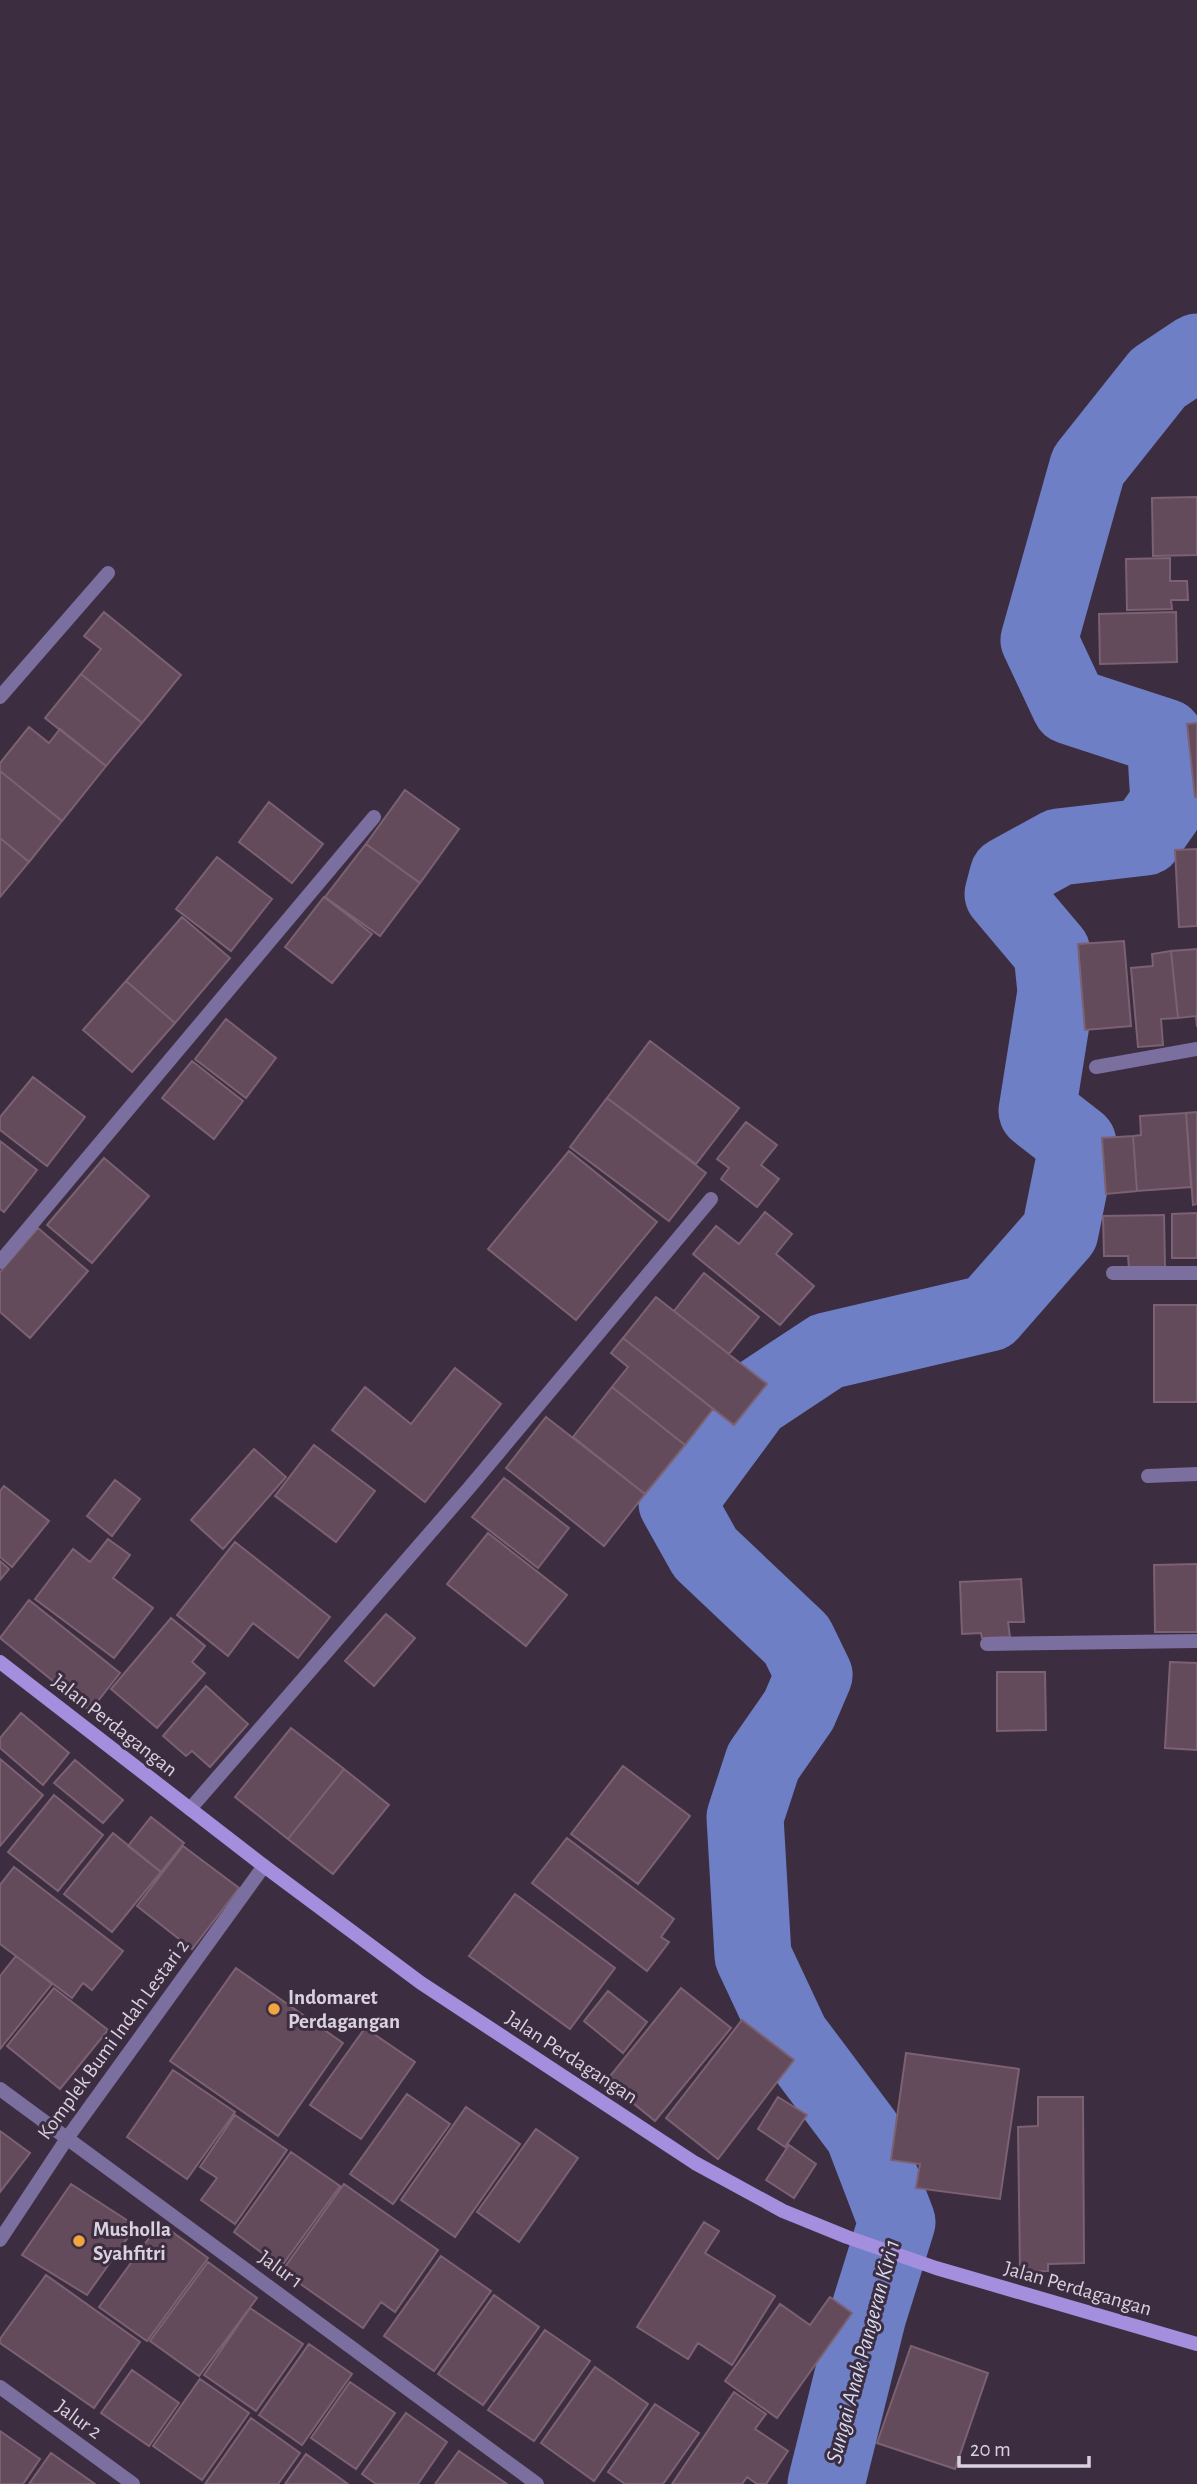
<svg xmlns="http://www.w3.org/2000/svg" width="1197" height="2484" viewBox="0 0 1197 2484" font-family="'Alegreya Sans',sans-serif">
	<rect width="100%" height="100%" fill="#3c2d41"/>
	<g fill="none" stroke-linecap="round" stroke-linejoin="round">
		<path stroke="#6e7fc5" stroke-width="77" d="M826,2484L868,2315L897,2222L863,2133L791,2037L753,1956L745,1817L763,1762L799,1710L814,1675L797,1640L705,1553L677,1503L753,1400L827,1351L989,1313L1060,1232L1078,1143L1037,1111L1056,992L1052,952L1003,894L1008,875L1059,847L1145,837L1169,803L1165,737L1070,706L1039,640L1088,466L1158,378L1197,352"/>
	</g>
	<path fill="#634b5b" stroke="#7b6171" stroke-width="2" d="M1197,497V555L1153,556L1152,498Z
		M1170,558V581H1187L1188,600H1171L1172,609L1127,610L1126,559Z
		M104,612L181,675L142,723L81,674L101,649L84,636Z
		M1176,612L1177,662L1100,664L1099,614Z
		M81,674L142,723L106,766L45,718Z
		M1197,723V797H1195L1187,724Z
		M29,727L49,743L60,729L106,766L62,821L0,771V763Z
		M0,771L62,821L29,862L0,838Z
		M405,790L459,829L420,883L366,844Z
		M269,802L323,844L292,883L239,842Z
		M0,838L29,862L0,897Z
		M366,844L420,883L380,936L325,897Z
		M1197,849V926L1179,927L1175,850Z
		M217,857L272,899L231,951L176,909Z
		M324,897L372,934L332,983L285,947Z
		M182,917L230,958L175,1023L126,981Z
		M1124,941L1131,1026L1085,1030L1078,944Z
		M1197,949V1027L1196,1016L1178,1018L1171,951Z
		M1171,951L1178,1018L1161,1019L1163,1045L1138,1047L1131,968L1153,966L1152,954Z
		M126,981L175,1023L132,1072L83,1030Z
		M226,1019L276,1058L246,1098L195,1059Z
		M650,1041L739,1108L696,1164L607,1098Z
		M192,1061L243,1101L214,1139L162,1098Z
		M33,1077L85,1117L47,1166L0,1130V1117Z
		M607,1098L706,1173L669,1221L570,1147Z
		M1197,1112V1204L1193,1205L1186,1113Z
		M1186,1113L1191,1187L1137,1191L1133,1136L1141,1135L1140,1116Z
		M746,1122L777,1145L761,1165L779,1179L757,1207L721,1179L729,1168L717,1159Z
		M1133,1136L1137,1191L1106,1194L1102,1138Z
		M0,1141L37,1170L4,1212L0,1209Z
		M569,1151L657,1222L576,1320L488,1249Z
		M104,1158L149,1196L92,1263L47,1225Z
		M765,1212L792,1234L776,1254L814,1286L780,1325L693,1254L716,1226L739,1244Z
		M1197,1213V1258H1172V1214Z
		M1164,1215L1165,1267L1129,1268L1128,1256H1104L1103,1216Z
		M38,1228L88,1271L30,1338L0,1312V1272Z
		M704,1273L759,1317L729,1354L674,1311Z
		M656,1297L767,1384L734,1425L623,1338Z
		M1154,1305H1197V1402H1154Z
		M623,1338L713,1409L685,1445L612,1387L628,1367L611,1353Z
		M455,1368L501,1404L425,1502L332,1430L365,1387L411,1424Z
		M612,1387L685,1445L645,1494L573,1437Z
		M546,1417L645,1494L604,1546L506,1468Z
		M314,1445L375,1491L336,1542L275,1496Z
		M254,1449L286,1477L223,1549L191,1520Z
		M504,1478L569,1528L538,1568L472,1517Z
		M115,1480L140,1499L112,1536L87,1516Z
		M4,1486L49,1521L12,1567L0,1557V1491Z
		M488,1533L567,1595L526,1646L447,1584Z
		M108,1539L130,1555L113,1578L153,1608L114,1658L35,1599L73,1549L90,1562Z
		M235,1542L330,1617L298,1658L253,1623L228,1656L177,1615Z
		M0,1561L9,1569L0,1580Z
		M1197,1564V1632H1155L1154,1565Z
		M1021,1579L1024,1622H1008L1010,1637L982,1638L981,1633L962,1634L960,1582Z
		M29,1600L120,1673L90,1711L0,1638Z
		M386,1614L415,1638L374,1686L345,1661Z
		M171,1618L205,1646L192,1662L205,1673L157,1728L111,1689Z
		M1170,1662L1197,1663V1750L1165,1748Z
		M997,1672H1045L1046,1730L997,1731Z
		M206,1686L248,1724L210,1767L192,1751L186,1756L163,1736Z
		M21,1713L69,1753L43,1785L0,1748V1738Z
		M291,1728L344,1769L288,1839L235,1797Z
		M0,1759L43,1795L0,1846Z
		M75,1760L123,1800L103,1823L54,1783Z
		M623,1766L690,1816L638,1884L571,1834Z
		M344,1769L389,1805L333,1874L288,1839Z
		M54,1795L103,1835L58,1891L8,1852Z
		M151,1817L184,1843L161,1872L128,1846Z
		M113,1833L161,1872L112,1932L64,1894Z
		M567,1838L674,1919L661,1937L669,1942L647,1971L532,1883Z
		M183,1846L239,1888L192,1949L137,1906Z
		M14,1867L123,1951L92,1990L83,1983L72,1998L0,1944V1885Z
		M515,1894L615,1968L570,2029L469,1956Z
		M16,1956L52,1984L0,2049V1976Z
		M236,1968L343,2043L278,2136L170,2061Z
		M54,1988L108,2030L60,2089L7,2046Z
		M681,1988L731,2028L655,2121L606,2081Z
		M608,1991L647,2022L623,2053L584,2021Z
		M742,2020L794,2060L718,2159L666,2118Z
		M365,2028L415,2062L361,2139L310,2105Z
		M906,2053L1019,2069L1000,2199L916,2188L920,2164L891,2160Z
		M173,2070L235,2112L187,2179L127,2137Z
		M407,2094L450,2124L393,2204L350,2174Z
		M778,2097L807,2115L785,2147L758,2129Z
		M1038,2097H1083L1084,2263L1048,2264V2271L1020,2272L1018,2127L1038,2126Z
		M466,2107L520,2144L455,2237L401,2200Z
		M235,2115L287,2150L235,2224L201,2200L217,2178L200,2167Z
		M536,2129L578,2158L519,2242L477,2212Z
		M0,2131L30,2153L0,2192Z
		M789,2145L816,2164L794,2198L766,2180Z
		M291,2152L340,2186L281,2267L234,2232Z
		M71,2184L136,2226L87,2295L22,2255Z
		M344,2184L438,2250L395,2312L381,2302L363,2328L282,2271Z
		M704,2222L719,2231L705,2253L775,2296L732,2365L698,2343L688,2359L637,2327Z
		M160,2223L208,2258L147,2341L99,2307Z
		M441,2256L491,2291L434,2371L384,2336Z
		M208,2262L257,2298L199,2376L150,2341Z
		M46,2275L140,2342L94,2408L0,2343V2339Z
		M494,2295L539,2327L483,2405L438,2374Z
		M830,2297L852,2313L777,2418L725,2381L780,2304L810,2325Z
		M250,2308L303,2344L256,2411L204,2375Z
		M545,2330L590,2361L534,2441L488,2410Z
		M309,2344L352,2374L302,2445L259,2415Z
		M911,2346L988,2373L955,2469L877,2443Z
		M595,2367L648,2404L594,2481L541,2443Z
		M132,2370L179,2403L149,2446L101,2413Z
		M200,2379L249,2413L202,2480L153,2446Z
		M350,2382L395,2413L356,2469L311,2438Z
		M734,2392L766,2414L755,2429L788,2451L766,2484H757L747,2477L742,2484H672Z
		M655,2404L699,2433L663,2484H625L608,2472Z
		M406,2413L447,2442L418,2484H376L362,2474Z
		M251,2418L300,2453L278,2484H205Z
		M0,2431L40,2459L23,2484H0Z
		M459,2451L507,2484H435Z
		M51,2453L95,2484H29Z
		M306,2454L348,2484H285Z"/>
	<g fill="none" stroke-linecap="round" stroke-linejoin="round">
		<path stroke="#7b6fa0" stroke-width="14" d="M0,697L108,573
			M1096,1067L1197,1049
			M0,1262L374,817
			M1113,1273H1197
			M1148,1476L1197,1474
			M987,1644L1197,1641
			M190,1809L469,1488L711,1199
			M0,2089L537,2484
			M0,2240L68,2137L264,1866
			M0,2387L133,2484"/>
		<path stroke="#a38fde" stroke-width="14" d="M0,1662L264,1866L421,1983L695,2163L783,2211L847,2237L936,2268L1197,2344"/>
	</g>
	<g fill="#f1a540" stroke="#3c2d41" stroke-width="2.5">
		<circle cx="274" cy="2009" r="7"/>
		<circle cx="79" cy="2241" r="7"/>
	</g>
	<g text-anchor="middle" stroke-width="6" stroke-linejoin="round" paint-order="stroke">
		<g font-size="21" fill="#dad1de" stroke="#3c2d41">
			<text transform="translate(115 1725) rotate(38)" y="7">Jalan Perdagangan</text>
			<text transform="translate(113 2039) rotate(-54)" y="7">Komplek Bumi Indah Lestari 2</text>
			<text transform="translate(572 2057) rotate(33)" y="7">Jalan Perdagangan</text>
			<text transform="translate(281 2269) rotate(36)" y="7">Jalur 1</text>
			<text transform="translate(1078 2288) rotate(16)" y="7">Jalan Perdagangan</text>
			<text transform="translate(79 2419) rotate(36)" y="7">Jalur 2</text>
		</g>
		<g font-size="21" font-weight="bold" fill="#dad1de" stroke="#3c2d41" text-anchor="start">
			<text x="288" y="2004">Indomaret<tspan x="288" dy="24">Perdagangan</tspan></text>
			<text x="93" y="2236">Musholla<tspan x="93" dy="24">Syahfitri</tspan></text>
		</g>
		<g font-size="23" font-style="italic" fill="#d6dcf0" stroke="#3c2d41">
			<text transform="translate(862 2351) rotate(-75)" y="8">Sungai Anak Pangeran Kiri 1</text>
		</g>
	</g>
	<path d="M959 2456v10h130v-10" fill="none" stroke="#dad1de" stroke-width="3.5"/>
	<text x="970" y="2456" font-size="21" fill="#dad1de" stroke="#3c2d41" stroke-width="5" paint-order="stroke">20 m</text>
</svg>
